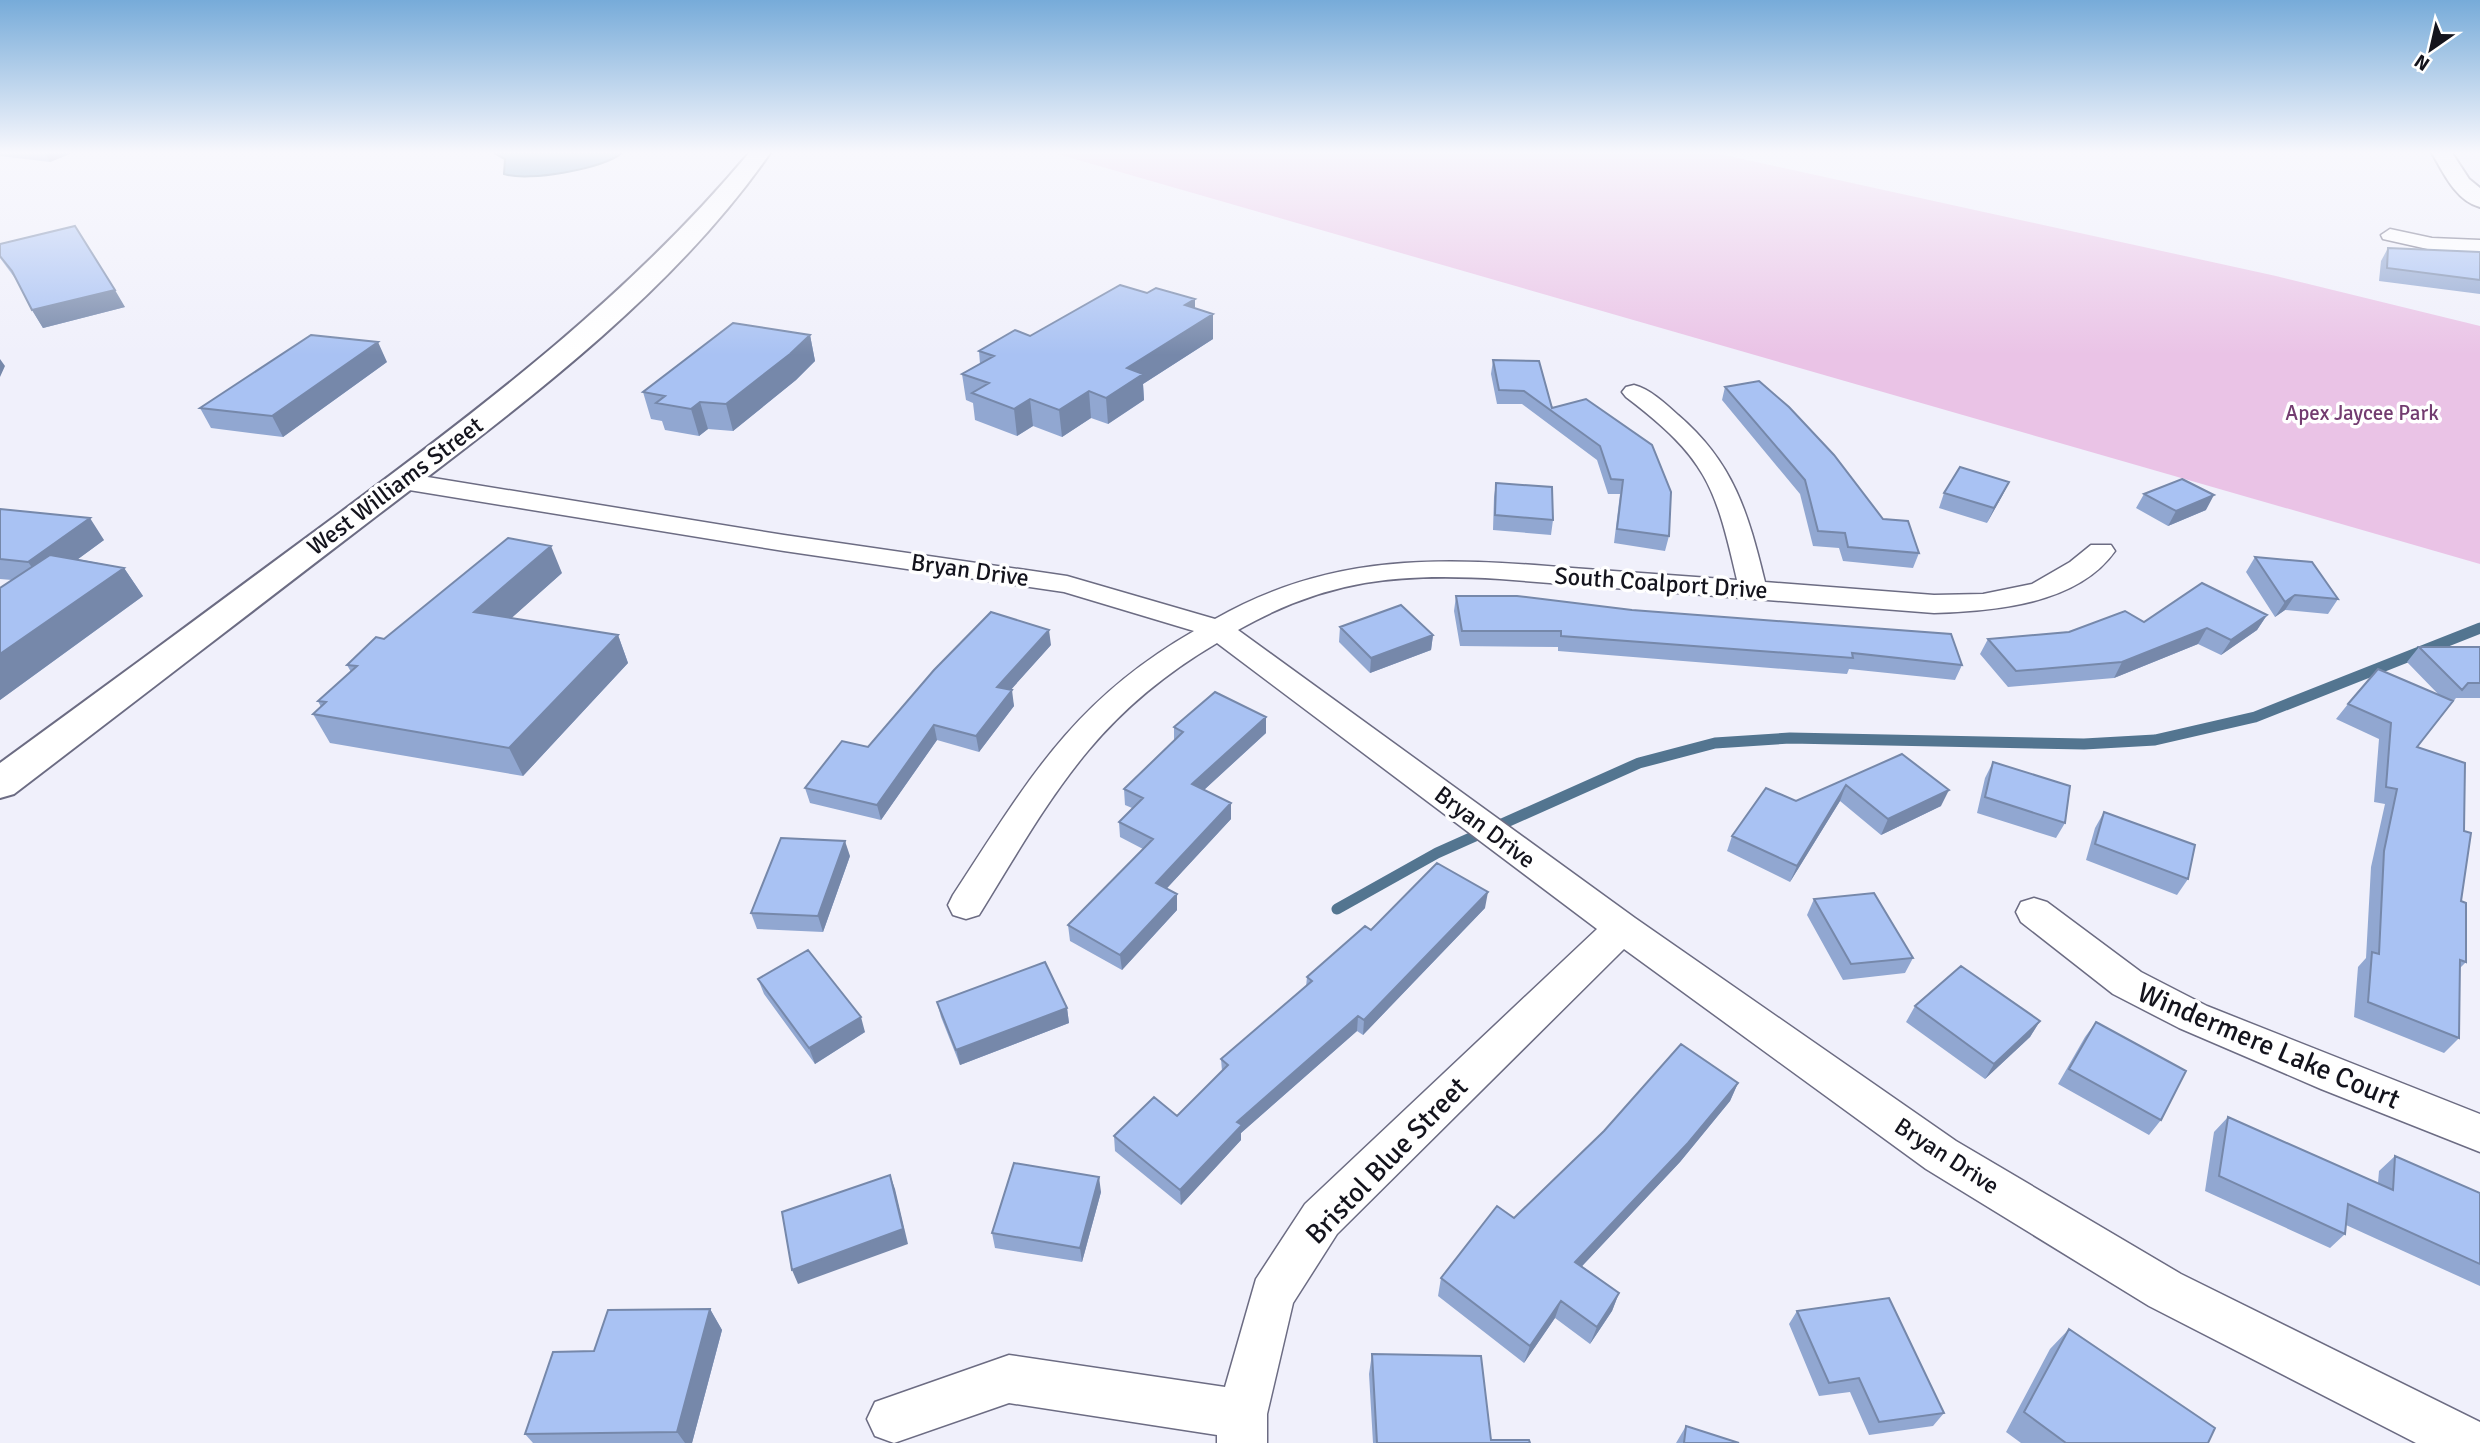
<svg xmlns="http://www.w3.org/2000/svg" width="2480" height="1443" viewBox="0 0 2480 1443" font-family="Signika,sans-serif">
	<rect width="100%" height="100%" fill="#f0f0fb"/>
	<path fill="#eac3e6" d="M1054,153H1715L2276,276L2480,326V564Z"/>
	<path fill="#6e9ec2" stroke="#537590" stroke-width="2" d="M494,153H622C602,169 528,182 504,174L505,159Z"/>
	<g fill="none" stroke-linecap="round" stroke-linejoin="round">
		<path stroke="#537590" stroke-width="11" d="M1337,909L1437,853L1639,763L1715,743L1790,738L2084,744L2155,740L2255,717L2480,628"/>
		<g stroke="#6c6c83" stroke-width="3">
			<path id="street" d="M2390,229L2432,238L2480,240V252L2432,250L2383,239L2381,235Z
				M1634,385C1650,389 1666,404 1678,415C1734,463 1748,513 1765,582L1934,595L1983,594L2032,584L2070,562L2091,545H2111L2115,551C2077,605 1993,611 1934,613L1500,579C1399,573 1328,579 1238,630L1635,918L1956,1141L2181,1274L2480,1422V1443H2416L2149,1306L1926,1169L1624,949L1337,1234L1293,1303L1267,1414V1443H1217V1435L1009,1403L894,1443L875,1436L867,1419L875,1402L1009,1355L1225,1387L1256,1279L1305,1204L1597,929L1217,643C1093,716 1051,798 979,915L966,919L953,915L948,905L953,895C1027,782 1072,701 1194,631L1064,592L784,551L403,489L394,486L390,481L394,476L403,473L784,535L1067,576L1215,619C1332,552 1443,557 1572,568C1627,572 1682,576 1737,580C1715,484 1706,458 1626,397L1622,392L1626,387Z
				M2034,898L2047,902L2141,972L2207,1006L2480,1114V1152L2321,1089L2179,1028L2113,994L2021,922L2016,912L2021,902Z"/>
		</g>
		<g stroke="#6c6c83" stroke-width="4">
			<path id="secondary" d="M2432,153H2452L2469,179L2480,188V207C2456,201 2443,172 2432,153Z"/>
		</g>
		<g stroke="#6c6c83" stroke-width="4">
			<path id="primary" d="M749,153H770C671,296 516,409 379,514C257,607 136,701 14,794L0,798V763C114,680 228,596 341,512C488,403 631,294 749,153Z"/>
		</g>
		<use href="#street" fill="#fff" fill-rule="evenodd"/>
		<use href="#secondary" fill="#fff" fill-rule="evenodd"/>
		<use href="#primary" fill="#fff" fill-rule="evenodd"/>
	</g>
	<path fill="#91a7d1" d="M0,153H72L50,162L0,156Z
		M0,244L125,307L43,328L32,310L17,281L0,258Z
		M2388,248L2480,252V294L2379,281L2381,261Z
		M1195,308L1213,314V339L1143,384L1144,400L1108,424L1091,418L1062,437L1033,426L1017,436L975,420L973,403L966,400L962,374L980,364L979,351L1030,336Z
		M810,335L815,361L796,380L733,431L708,429L699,436L665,430L662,421L651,419L643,392Z
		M1493,360L1552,408L1586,399L1669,536L1665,551L1614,543L1620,494H1608L1597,460L1522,404H1497L1491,374Z
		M387,362L283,437L211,428L200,408Z
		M1725,387L1883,519L1919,553L1913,568L1843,561L1839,548L1813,546L1800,494L1722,400Z
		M2009,482L2002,496L1987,523L1939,508L1944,493Z
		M1496,483L1553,520L1551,535L1493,530L1494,497Z
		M2144,494L2206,510L2168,526L2136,508Z
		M0,509L104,540L78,559L124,568L143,596L0,700V588L12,580L0,579Z
		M2255,557L2338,599L2328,614L2285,610L2275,617L2246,572Z
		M562,573L511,618L618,635L628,663L523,776L330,743L313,714L321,707L318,701L351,672L347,665L384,639Z
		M1456,596L1962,665L1955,680L1849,669L1847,674L1558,651V647L1460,646L1454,611Z
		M2267,615L2257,630L2221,655L2198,644L2114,678L2008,687L1980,654L1988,639L2069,632L2144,622Z
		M1340,627L1433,635L1431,650L1370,673L1339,642Z
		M1051,645L1010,690L1014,706L979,752L937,740L881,820L810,803L805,788L868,747Z
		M2419,647H2480V698H2456L2417,747L2461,901L2466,962L2460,968L2459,1038L2444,1053L2354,1017L2358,967L2366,958L2371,867L2385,804L2374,802L2379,739L2336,719L2348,704L2440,696L2407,662Z
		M1266,717V733L1204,790L1231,819L1166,889L1177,894V910L1122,970L1070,941L1068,925L1143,849L1120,837L1119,822L1132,808L1125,805L1124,789L1174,741V727Z
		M1902,754L1941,806L1881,835L1840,801L1790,882L1727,851L1732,836L1796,801Z
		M1993,762L2065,823L2056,838L1977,813L1985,778Z
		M2104,812L2188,879L2177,895L2086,860L2095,828Z
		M850,856L823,932L757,929L751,913Z
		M1814,899L1913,958L1905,973L1843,980L1807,915Z
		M1485,908L1363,1035L1357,1031L1241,1133V1140L1181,1205L1115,1151L1114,1136L1177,1116L1222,1071L1221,1059L1306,987L1307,977L1371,930Z
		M758,979L865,1032L815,1064L764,994Z
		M937,1002L1067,1008L1069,1023L960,1065L941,1017Z
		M1915,1006L2040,1021L2030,1037L1985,1079L1906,1022Z
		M2096,1022L2161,1120L2149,1135L2058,1084L2085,1037Z
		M1738,1083L1730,1101L1680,1162L1582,1266L1619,1293L1612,1311L1590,1344L1555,1318L1524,1363L1438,1296L1441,1278L1514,1218Z
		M2228,1117L2378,1183L2379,1171L2395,1156L2480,1193V1286L2346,1225L2345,1234L2330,1248L2205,1191L2214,1132Z
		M1101,1192L1082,1262L995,1248L992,1233Z
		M710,1309L722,1330L692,1443H533L525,1434L594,1351Z
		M1797,1311L1944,1413L1933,1426L1869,1435L1850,1392L1819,1396L1789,1324Z
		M2069,1329L2208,1443H2021L2006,1432L2050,1349Z
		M1372,1354L1491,1440L1530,1443H1373L1369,1374Z
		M1686,1426L1739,1443H1676Z"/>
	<path fill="#7688aa" d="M45,153H72L50,162Z
		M115,290L125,307L43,328L32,310Z
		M1195,299V324L1185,305Z
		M1213,314V339L1143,384L1144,400L1108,424L1106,398L1127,368Z
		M810,335L815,361L796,380L733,431L726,404Z
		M378,342L387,362L283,437L272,416Z
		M0,359L5,366L0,377Z
		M1089,391L1091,418L1062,437L1059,410Z
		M1030,399L1033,426L1017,436L1014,409Z
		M700,402L708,429L699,436L691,409Z
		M2009,482L2002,496L1987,523L1994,508Z
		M2214,495L2206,510L2168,526L2176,511Z
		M90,518L104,540L44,584L28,562Z
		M551,546L562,573L487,640L474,612Z
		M124,568L143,596L0,700V654Z
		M2295,595L2285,610L2275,617L2285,602Z
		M2267,615L2257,630L2221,655L2231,640Z
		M2207,628L2198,644L2114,678L2122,662Z
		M1049,630L1051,645L1000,702L997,687Z
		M618,635L628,663L523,776L509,748Z
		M1433,635L1431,650L1370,673L1371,658Z
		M1012,690L1014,706L979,752L976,736Z
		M1266,717V733L1193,800L1192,784Z
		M934,725L937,740L881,820L877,805Z
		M1846,785L1840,801L1790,882L1797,866Z
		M1949,790L1941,806L1881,835L1888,819Z
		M1231,803V819L1157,899L1156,883Z
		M845,841L850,856L823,932L818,916Z
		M1488,892L1485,908L1363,1035L1364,1020Z
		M1177,894V910L1122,970L1120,955Z
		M1067,1008L1069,1023L960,1065L956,1050Z
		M1358,1016L1357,1031L1241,1133V1140L1181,1205L1180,1190L1237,1122Z
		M861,1017L865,1032L815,1064L809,1048Z
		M2040,1021L2030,1037L1985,1079L1994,1064Z
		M1738,1083L1730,1101L1680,1162L1569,1280L1575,1262Z
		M890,1175L895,1189L908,1244L798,1284L792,1270Z
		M1099,1177L1101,1192L1082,1262L1080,1248Z
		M1619,1293L1612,1311L1590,1344L1597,1327Z
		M1561,1301L1555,1318L1524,1363L1530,1346Z
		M710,1309L722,1330L692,1443H685L677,1432Z"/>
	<path fill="#a9c2f3" stroke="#7688aa" stroke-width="2" d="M75,226L115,290L32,310L12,271L0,256V244Z
		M2388,248L2480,252V280L2387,268Z
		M1120,285L1147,293L1156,288L1195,299L1185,305L1213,314L1127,368L1143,374L1106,398L1089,391L1059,410L1030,399L1014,409L972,393L989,383L962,374L994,356L979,351L1015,330L1030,336Z
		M733,323L810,335L790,354L726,404L700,402L691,409L656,403L665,396L643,392Z
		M311,335L378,342L272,416L200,408Z
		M1493,360L1539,361L1552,408L1586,399L1652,445L1671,492L1669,536L1617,529L1623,480L1611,479L1600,446L1524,391L1499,390Z
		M1759,381L1789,407L1834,455L1883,519L1908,521L1919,553L1848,547L1845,533L1818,531L1805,480L1725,387Z
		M1960,467L2009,482L1994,508L1944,493Z
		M2182,479L2214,495L2176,511L2144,494Z
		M1496,483L1552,487L1553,520L1495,515Z
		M0,509L90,518L28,562L0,559Z
		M508,538L551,546L474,612L618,635L509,748L313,714L326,702L318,701L357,666L347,665L376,637L384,639Z
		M50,555L124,568L0,654V588Z
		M2255,557L2312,562L2338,599L2295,595L2285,602Z
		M2202,583L2267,615L2231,640L2207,628L2122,662L2016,671L1988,639L2069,632L2125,611L2144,622Z
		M1456,596H1517L1632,610L1951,634L1962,665L1852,653L1853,658L1561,636V631H1462Z
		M1401,605L1433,635L1371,658L1340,627Z
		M991,612L1049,630L997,687L1012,690L976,736L934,725L877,805L805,788L842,741L868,747L934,670Z
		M2419,647H2480V683H2468L2462,690Z
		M2378,669L2453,701L2417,747L2465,763L2464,831L2471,833L2461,901L2466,903V962L2460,960L2459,1038L2368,1002L2372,952L2379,954L2384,851L2397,789L2386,787L2391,723L2348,704Z
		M1215,692L1266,717L1192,784L1231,803L1156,883L1177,894L1120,955L1068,925L1153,839L1119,822L1143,798L1124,789L1183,732L1174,727Z
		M1902,754L1949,790L1888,819L1846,785L1797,866L1732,836L1766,788L1796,801Z
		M1993,762L2070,786L2065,823L1985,797Z
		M2104,812L2195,845L2188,879L2095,844Z
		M781,838L845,841L818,916L751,913Z
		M1437,863L1488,892L1364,1020L1358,1016L1237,1122L1242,1125L1180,1190L1114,1136L1154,1097L1177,1116L1228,1065L1221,1059L1312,981L1307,977L1365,926L1371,930Z
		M1874,893L1913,958L1851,964L1814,899Z
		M808,950L861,1017L809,1048L758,979Z
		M1045,962L1067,1008L956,1050L937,1002Z
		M1961,966L2040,1021L1994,1064L1915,1006Z
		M2096,1022L2186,1071L2161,1120L2069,1069Z
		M1681,1044L1738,1083L1688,1143L1575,1262L1619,1293L1597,1327L1561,1301L1530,1346L1441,1278L1497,1206L1514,1218L1604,1131Z
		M2228,1117L2393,1190L2395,1156L2480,1193V1264L2348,1204L2345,1234L2219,1176Z
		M1014,1163L1099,1177L1080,1248L992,1233Z
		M890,1175L903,1229L792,1270L782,1212Z
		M1889,1298L1944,1413L1879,1422L1859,1378L1829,1383L1797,1311Z
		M710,1309L677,1432L525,1434L553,1352L594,1351L608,1310Z
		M2069,1329L2215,1428L2208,1443H2066L2024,1412Z
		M1372,1354L1481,1356L1491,1440H1529L1530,1443H1377Z
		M1686,1426L1739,1443H1684Z"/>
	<linearGradient id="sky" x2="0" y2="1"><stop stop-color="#77abd9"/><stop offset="0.43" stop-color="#f8f8fd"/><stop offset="1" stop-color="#f8f8fd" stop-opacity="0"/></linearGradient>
	<rect width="2480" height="355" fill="url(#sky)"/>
	<g text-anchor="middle" stroke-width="7" stroke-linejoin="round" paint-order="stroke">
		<g font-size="21" fill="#733c70" stroke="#fff">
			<text x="2362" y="420">Apex Jaycee Park</text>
		</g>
		<g font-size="24" fill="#14141d" stroke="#fff">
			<text transform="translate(395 486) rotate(-37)" y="8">West Williams Street</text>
			<text transform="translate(970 570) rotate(8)" y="8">Bryan Drive</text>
			<text transform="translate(1661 583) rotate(4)" y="8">South Coalport Drive</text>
			<text transform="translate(1485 827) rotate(37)" y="8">Bryan Drive</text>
			<text transform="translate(1947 1156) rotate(33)" y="8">Bryan Drive</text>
		</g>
		<g font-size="28" fill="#14141d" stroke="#fff">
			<text transform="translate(2269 1045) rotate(23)" y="10">Windermere Lake Court</text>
			<text transform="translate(1386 1160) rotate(-46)" y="10">Bristol Blue Street</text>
		</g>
	</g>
	<g transform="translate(2431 49) rotate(214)" stroke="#ffffff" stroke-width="5" paint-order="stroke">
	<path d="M0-5L12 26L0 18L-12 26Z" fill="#14141d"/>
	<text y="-10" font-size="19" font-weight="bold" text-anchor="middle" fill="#14141d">N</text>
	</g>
</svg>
